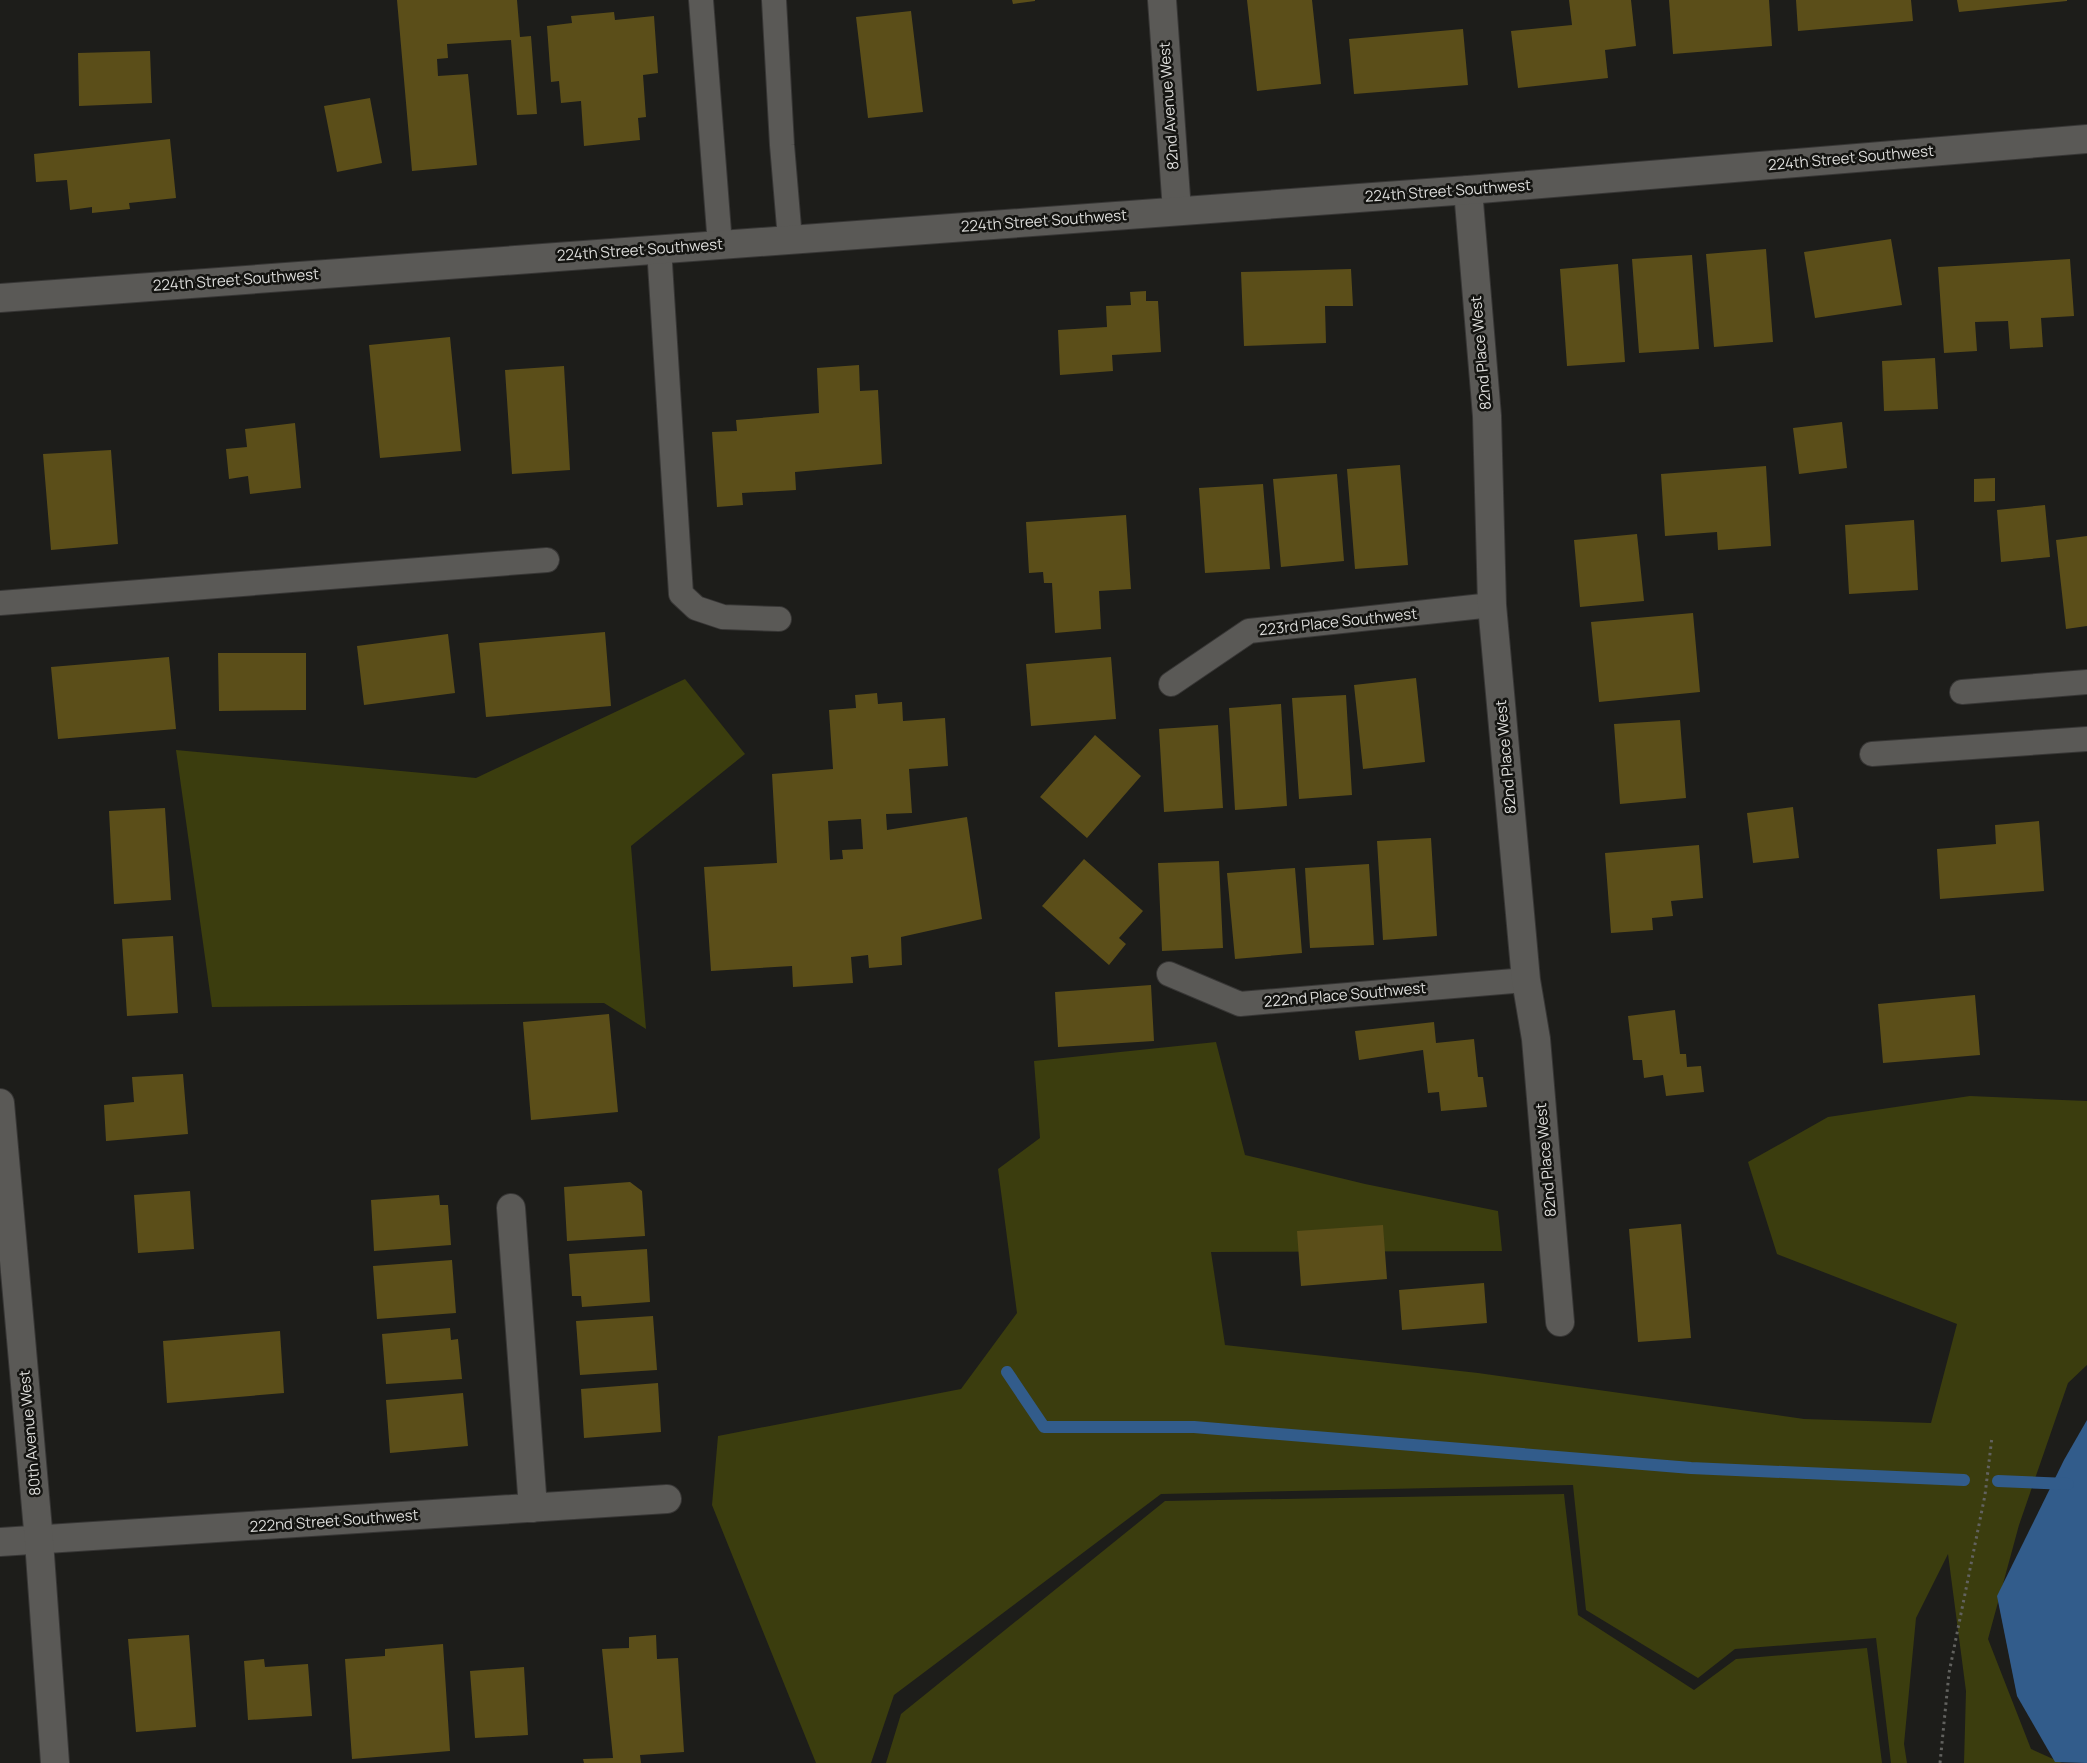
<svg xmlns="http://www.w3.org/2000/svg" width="2087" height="1763" viewBox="0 0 2087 1763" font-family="Manrope,sans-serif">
	<rect width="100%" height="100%" fill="#1d1d1a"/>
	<path fill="#3b3d0e" d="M685,679L745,754L631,846L646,1029L604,1003L212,1007L176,750L476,778Z
		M1216,1042L1245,1155L1365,1184L1498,1211L1502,1251L1211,1252L1225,1345L1478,1373L1804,1419L1931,1423L1957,1324L1777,1254L1748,1162L1828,1117L1970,1096L2087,1101V1365L2068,1383L2019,1525L1988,1639L2031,1749L2062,1763H1964L1966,1691L1948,1554L1916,1618L1904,1744L1907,1763H1891L1876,1638L1735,1649L1698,1678L1586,1610L1573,1485L1161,1494L894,1695L871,1763H816L712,1505L718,1436L961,1389L1017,1313L998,1169L1040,1138L1034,1061Z
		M1564,1494L1578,1615L1694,1690L1736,1659L1867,1648L1882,1763H886L901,1714L1165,1501Z"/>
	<path fill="#325c8b" d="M2087,1420V1763L2055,1762L2017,1696L1997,1596L2064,1460Z"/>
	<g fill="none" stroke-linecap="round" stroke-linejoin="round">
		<path stroke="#325c8b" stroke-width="12" d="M1007,1372L1044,1427H1194L1691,1468L1964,1480
			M1998,1481L2068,1484"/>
	</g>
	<path fill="#5b4e19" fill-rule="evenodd" d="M397,0H517L520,37L531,36L537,114L517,115L511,40L447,44L448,58L437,59L438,76L468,74L477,165L412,171Z
		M1012,0H1035V1L1013,4Z
		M1247,0H1312L1321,84L1257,91Z
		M1569,0H1631L1636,46L1605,50L1608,78L1518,88L1511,31L1572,25Z
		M1669,0H1769L1772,46L1673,54Z
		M1796,0H1911L1913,21L1798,31Z
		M1957,0H2067V1L1959,12Z
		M911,11L923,112L868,118L856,17Z
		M614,12L615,20L654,16L658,73L643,75L646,117L638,118L640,140L584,146L581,101L561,103L559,81L551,82L547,26L572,23L571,16Z
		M1463,29L1468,85L1354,94L1349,39Z
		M150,51L152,103L79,106L78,53Z
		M370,98L382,163L337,172L324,106Z
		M170,139L176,198L129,203L130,209L92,213V207L70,210L67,180L36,182L34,154Z
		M1891,239L1902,305L1815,318L1804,252Z
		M1766,249L1773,342L1714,347L1706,254Z
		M1692,255L1699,349L1639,353L1632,259Z
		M2070,259L2074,316L2041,318L2043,347L2010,349L2008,321L1975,322L1977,351L1944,353L1938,267Z
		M1618,264L1625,362L1567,366L1560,269Z
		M1351,269L1353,306H1325L1326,343L1244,346L1241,272Z
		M1146,291V301H1158L1161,352L1112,355L1113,371L1060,375L1058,330L1107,327L1106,306L1131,305L1130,292Z
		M450,337L461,451L380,458L369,345Z
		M1935,358L1938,409L1884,411L1882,361Z
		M859,365L860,391L878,390L882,464L795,472L796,490L742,493L743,505L717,507L712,432L737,431L736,420L819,413L817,368Z
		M564,366L570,470L512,474L505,370Z
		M1842,422L1847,468L1799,474L1793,428Z
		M295,423L301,488L250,494L248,476L229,479L226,449L247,447L245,429Z
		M111,450L118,544L51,550L43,454Z
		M1400,465L1408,565L1355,569L1347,469Z
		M1766,466L1771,546L1718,550L1717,532L1665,536L1661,474Z
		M1337,474L1344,561L1281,567L1273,479Z
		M1995,478V501L1974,502V479Z
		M1263,484L1270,569L1205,573L1199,488Z
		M2045,505L2050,557L2001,562L1997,510Z
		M1126,515L1131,589L1099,591L1101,629L1055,633L1052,583H1044L1043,572L1029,573L1026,522Z
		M1914,520L1918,590L1849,594L1845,525Z
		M1637,534L1644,601L1580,607L1574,540Z
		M2087,536V626L2066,629L2056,540Z
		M1693,613L1700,692L1599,702L1591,622Z
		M605,632L611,706L486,717L479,643Z
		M448,634L455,693L364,705L357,646Z
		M218,653H306V710L219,711Z
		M169,657L176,729L58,739L51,667Z
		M1111,657L1116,719L1031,726L1026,664Z
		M1416,678L1425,762L1363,769L1354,685Z
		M877,693L878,704L902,702L903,721L945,718L948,766L909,769L912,813L886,814L887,830L967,817L982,919L901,937L902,965L869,968L868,955L851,957L853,983L793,987L792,966L711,971L704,867L777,863L772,774L833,769L829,710L856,708L855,695ZM861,819L863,849L842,850L843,859L830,860L828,821Z
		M1346,695L1352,795L1299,799L1292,698Z
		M1281,704L1287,806L1235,810L1229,708Z
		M1680,720L1686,798L1620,804L1614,724Z
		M1218,725L1223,808L1164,812L1159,729Z
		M1095,735L1141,776L1087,838L1040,797Z
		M1793,807L1799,858L1753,863L1747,813Z
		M165,808L171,900L114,904L109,811Z
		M2039,821L2044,891L1940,899L1937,849L1996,844L1995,825Z
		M1431,838L1437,936L1383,940L1377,841Z
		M1699,845L1703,898L1671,901L1673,916L1652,918L1653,930L1611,933L1605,853Z
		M1084,859L1143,911L1119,938L1126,944L1109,965L1042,906Z
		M1219,861L1223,948L1162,951L1158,863Z
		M1369,864L1374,945L1310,948L1305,868Z
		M1295,868L1302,953L1235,959L1227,873Z
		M173,936L178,1013L127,1016L122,939Z
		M1151,985L1154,1041L1058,1047L1055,992Z
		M1975,995L1980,1055L1883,1063L1878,1004Z
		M1675,1010L1680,1054H1686L1687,1067L1701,1066L1704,1092L1666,1096L1663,1075L1644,1078L1642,1060H1633L1628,1016Z
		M609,1014L618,1112L531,1120L523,1022Z
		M1434,1022L1436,1043L1474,1039L1478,1077H1483L1487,1107L1441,1111L1439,1092L1428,1093L1423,1050L1359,1060L1355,1031Z
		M183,1074L188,1134L106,1141L104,1105L134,1102L132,1077Z
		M630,1182L642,1191L645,1236L567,1241L564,1187Z
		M190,1191L194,1249L138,1253L134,1195Z
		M439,1195L440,1205H448L451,1245L374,1251L371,1200Z
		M1681,1224L1691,1338L1638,1342L1629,1229Z
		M1383,1225L1387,1279L1301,1286L1297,1231Z
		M647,1249L650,1302L582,1307L581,1296H572L569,1254Z
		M452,1260L456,1313L377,1319L373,1266Z
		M1484,1283L1487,1323L1402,1330L1399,1290Z
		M653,1316L657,1370L580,1375L576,1321Z
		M450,1328L451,1340L458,1339L462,1379L386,1384L382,1334Z
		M280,1331L284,1393L167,1403L163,1341Z
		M658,1383L661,1432L584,1438L581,1389Z
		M463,1393L468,1446L390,1453L386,1400Z
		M189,1635L196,1727L136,1732L128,1639Z
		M656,1635L657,1659L678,1658L684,1752L640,1755L641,1763H584L583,1759L613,1758L602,1649L629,1648V1637Z
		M443,1644L450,1751L352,1759L345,1659L385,1656V1649Z
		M264,1659L265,1667L308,1664L312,1716L248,1720L244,1661Z
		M524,1667L528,1735L475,1738L470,1671Z"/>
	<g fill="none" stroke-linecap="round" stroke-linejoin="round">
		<g stroke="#373635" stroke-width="26">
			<path id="service" d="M701,0L720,245
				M774,0L782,145L790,239
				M659,248L681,594L696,608L723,617L779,619
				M0,603L547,560
				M1171,684L1249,631L1492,605
				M1962,692L2087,682
				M1872,754L2087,739
				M1169,974L1240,1004L1526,980"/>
		</g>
		<g stroke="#373635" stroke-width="30">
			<path id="minor" d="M1162,0L1177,211
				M1468,190L1487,416L1492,605L1526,980L1536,1039L1560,1322
				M511,1208L533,1508
				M0,1542L667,1499"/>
		</g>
		<g stroke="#373635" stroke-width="30">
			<path id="tertiary" d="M0,298L1468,190L2087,139
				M0,1103L39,1541L55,1763"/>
		</g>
		<path stroke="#62625f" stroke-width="3" stroke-dasharray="2.5 4" stroke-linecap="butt" d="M1940,1763L1949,1673L1985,1495L1992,1437"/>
		<use href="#service" stroke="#5a5956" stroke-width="24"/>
		<use href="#minor" stroke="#5a5956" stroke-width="28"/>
		<use href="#tertiary" stroke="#5a5956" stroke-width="28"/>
	</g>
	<g text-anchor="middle" stroke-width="5" stroke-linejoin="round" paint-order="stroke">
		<g font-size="15" fill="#dededc" stroke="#141411">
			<text transform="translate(1169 106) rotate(-94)" y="5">82nd Avenue West</text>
			<text transform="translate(1851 158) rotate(-5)" y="5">224th Street Southwest</text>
			<text transform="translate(1448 191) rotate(-4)" y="5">224th Street Southwest</text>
			<text transform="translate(1044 221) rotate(-4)" y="5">224th Street Southwest</text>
			<text transform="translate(640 250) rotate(-4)" y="5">224th Street Southwest</text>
			<text transform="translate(236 280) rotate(-4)" y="5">224th Street Southwest</text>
			<text transform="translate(1481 353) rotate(-95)" y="5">82nd Place West</text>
			<text transform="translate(1338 622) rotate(-6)" y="5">223rd Place Southwest</text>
			<text transform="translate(1506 757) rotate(-95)" y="5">82nd Place West</text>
			<text transform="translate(1345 995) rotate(-5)" y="5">222nd Place Southwest</text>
			<text transform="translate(1546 1160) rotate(-95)" y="5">82nd Place West</text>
			<text transform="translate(30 1433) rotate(-95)" y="5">80th Avenue West</text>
			<text transform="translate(334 1521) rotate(-4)" y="5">222nd Street Southwest</text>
		</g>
	</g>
</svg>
